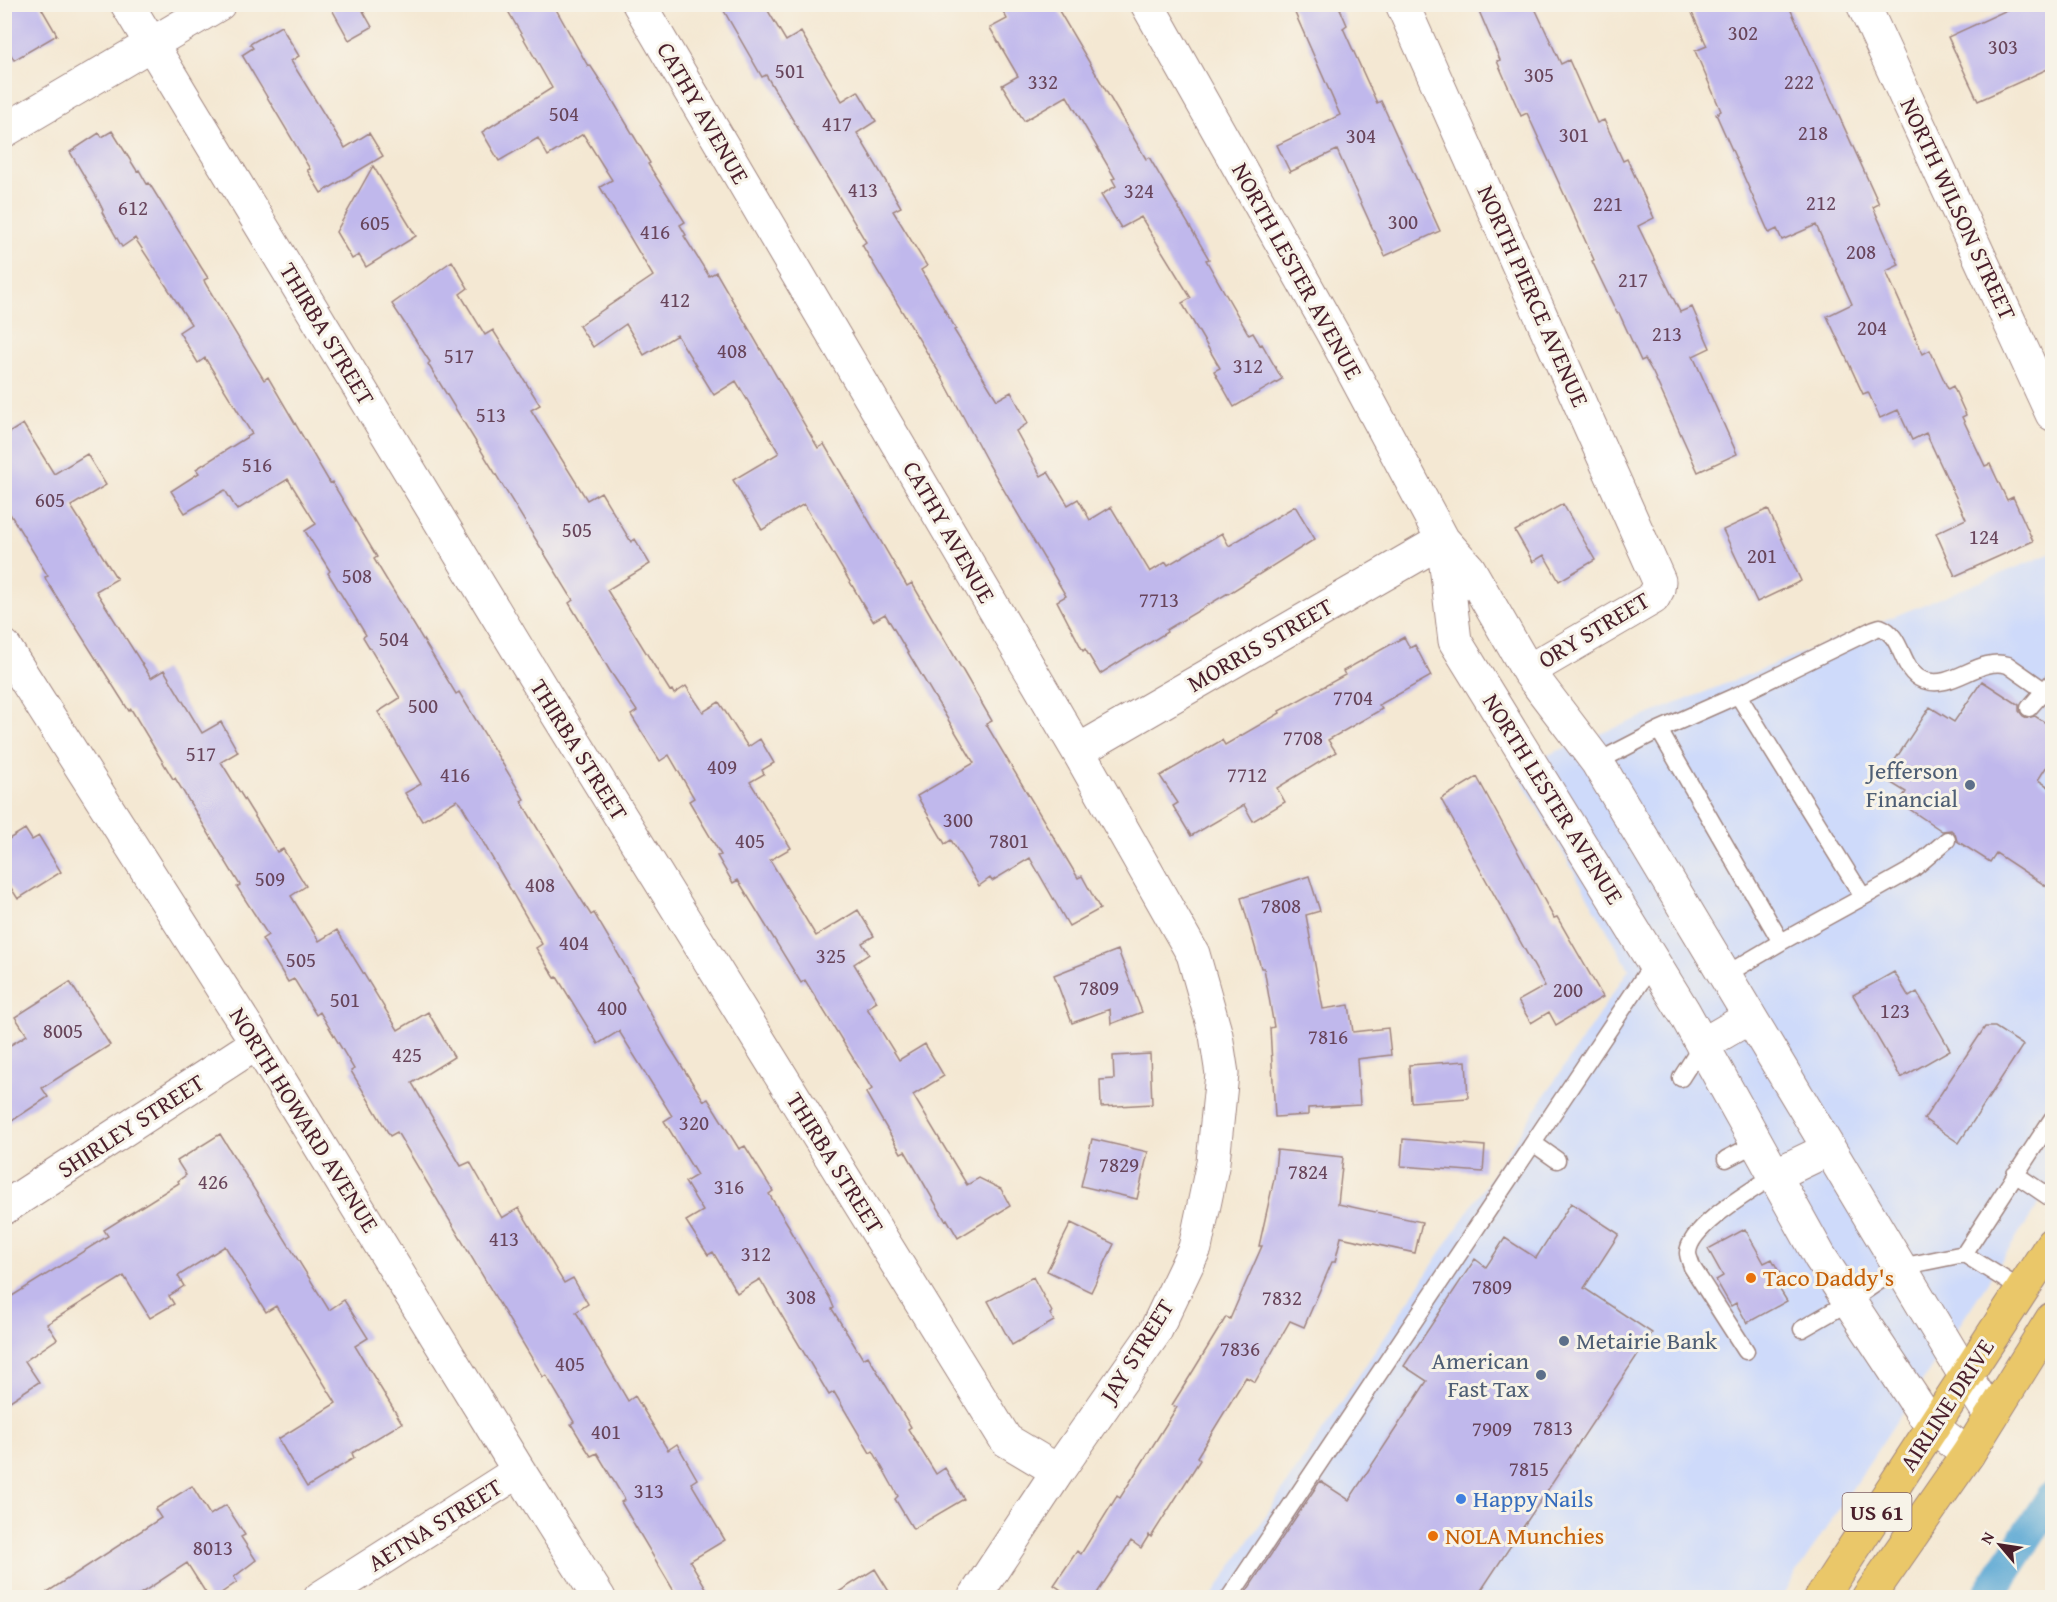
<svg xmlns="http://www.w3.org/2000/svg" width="2057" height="1602" viewBox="0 0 2057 1602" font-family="'Gentium Book Plus',serif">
	<rect width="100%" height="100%" fill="#f7f3e8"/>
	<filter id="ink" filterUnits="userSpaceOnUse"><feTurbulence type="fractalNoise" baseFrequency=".0167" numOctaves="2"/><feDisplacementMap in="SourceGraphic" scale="12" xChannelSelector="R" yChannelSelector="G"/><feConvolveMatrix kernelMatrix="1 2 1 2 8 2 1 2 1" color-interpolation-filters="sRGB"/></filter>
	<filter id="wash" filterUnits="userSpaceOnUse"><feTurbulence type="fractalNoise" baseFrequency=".008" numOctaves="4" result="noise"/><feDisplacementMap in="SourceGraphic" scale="24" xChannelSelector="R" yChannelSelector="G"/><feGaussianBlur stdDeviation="1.35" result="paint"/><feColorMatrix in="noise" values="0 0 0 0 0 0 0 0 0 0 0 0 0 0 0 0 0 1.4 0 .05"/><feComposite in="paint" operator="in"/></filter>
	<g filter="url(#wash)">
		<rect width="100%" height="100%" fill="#f4e8d3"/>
		<path fill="#cedafa" d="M2052,553V1184L1781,1597L1211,1598L1629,969L1515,768Z"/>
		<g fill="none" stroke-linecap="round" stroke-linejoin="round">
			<path stroke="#5ba8d4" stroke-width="33" d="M1987,1598L2052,1498"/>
		</g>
		<g id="blocks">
			<path fill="#c0b8ec" d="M4,4H39L57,35L14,60L4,43Z
				M329,4H359L372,27L349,40Z
				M504,4H553L588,66L590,65L607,91L650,163L648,164L685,222L680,225L686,235L684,236L709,276L716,272L818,448L824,444L907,586L912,583L992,721L986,724L1078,878L1082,876L1100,909L1069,926L1030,858L992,881L990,878L979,886L951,840L945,844L917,796L974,763L885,614L873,621L804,504L762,530L733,480L779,453L736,381L714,395L677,335L644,355L626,324L593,347L579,326L653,276L600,187L612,180L583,134L548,156L538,138L499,161L482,132L552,88Z
				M720,4H764L786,41L801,32L842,101L858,91L876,121L857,133L901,207L893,211L927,266L921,270L956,329L954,330L997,400L1011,392L1028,423L1016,431L1041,476L1048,472L1068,505L1078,499L1090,520L1111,507L1150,572L1166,562L1168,565L1222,533L1229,546L1295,506L1315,539L1228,594V593L1166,630L1167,632L1100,674L1085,649L1083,651L1057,601L1066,596L988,463L943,379L862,245L866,242L766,75L762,77Z
				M999,4H1055L1146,159L1149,157L1209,259L1206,260L1249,335L1253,333L1260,345L1262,344L1282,379L1234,407L1214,371L1220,368L1182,303L1191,298L1141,217L1121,228L1101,195L1116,186L1112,179L1115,178L1067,96L1024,121L1002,85L1018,76L990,28L1007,19Z
				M1291,4H1338L1347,25L1343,28L1377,103L1381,101L1440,231L1385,256L1337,150L1290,172L1277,145L1340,115Z
				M1476,4H1533L1561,64L1569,60L1597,123L1604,120L1623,161L1627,159L1654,218L1638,226L1680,312L1692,307L1710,348L1693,356L1737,454L1698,472L1653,373L1645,359L1641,361L1619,313H1617L1592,261L1594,260L1527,113L1521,116L1497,61L1500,60Z
				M1688,4H1788L1879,204L1873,207L1899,265L1886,271L1923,354L1930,350L1948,389L1953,386L1966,415L1962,417L1985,466L1990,464L2007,500L2013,497L2033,541L1955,576L1936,533L1966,519L1926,433L1912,440L1898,410L1880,418L1868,392L1863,394L1827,316L1852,304L1816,225L1782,240L1777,229L1769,233L1716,114L1721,111L1695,51L1707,46Z
				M2020,4H2052V67L1978,101L1948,37Z
				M281,26L299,56L291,61L345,148L369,133L383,156L321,193L307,170L310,169L242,55L253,48L250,44Z
				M112,131L137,171L139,170L147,184L149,183L201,267L208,278L204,280L205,283L264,380L268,377L330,483L332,482L377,557L374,559L456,694L459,692L524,799L521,801L560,866L591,915L594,913L637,986L636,988L669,1046L704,1101L708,1099L739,1149L745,1146L773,1191L769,1194L790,1228L789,1229L830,1298L834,1308L832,1309L863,1359L868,1356L911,1427L908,1429L936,1474L945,1468L964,1499L913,1529L895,1499L898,1496L873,1451L870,1453L834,1392L829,1395L760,1279L737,1293L713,1252L708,1255L686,1221L703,1211L685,1182L697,1175L664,1121L672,1116L619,1031L598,1044L557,977L555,978L536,948L542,944L461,804L457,800L422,821L405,793L421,784L378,712L400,698L363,637L366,635L328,573L330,571L305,531L316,524L288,479L237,510L225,490L185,513L171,491L199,473L196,469L252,434L205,358L198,363L179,332L191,324L135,238L122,247L102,212L103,210L96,196L70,152L99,133L102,137Z
				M373,166L416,236L366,267L359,255L352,259L336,232Z
				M452,261L468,288L460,294L485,335L493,330L540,405L531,410L587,500L601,492L631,542L635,539L650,564L607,590L670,691L672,690L674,694L686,686L703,712L719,702L748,747L760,739L774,763L762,770L764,774L750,782L791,848L770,860L816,936L858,910L874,936L862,943L869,954L854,964L877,1002L867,1008L899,1060L925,1044L944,1076L913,1095L967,1185L979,1178L1001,1189L1010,1206L958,1238L947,1219L945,1220L905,1151L901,1153L866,1093L872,1089L805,980L801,983L738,880L733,883L717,856L721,855L689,801L694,798L669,755L660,761L631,715L637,711L610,671L569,603L573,600L428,364L430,362L392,304Z
				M23,424L54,474L87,454L106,485L71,506L117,579L96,591L151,678L164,670L202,733L221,722L238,752L221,762L277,852L283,849L306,886L291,896L319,941L337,930L398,1030L428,1012L454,1057L412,1083L461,1166L470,1162L502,1218L519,1208L564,1283L573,1278L588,1304L576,1312L628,1401L635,1396L668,1450L677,1444L697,1479L691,1483L725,1540L690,1561L712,1598H678L621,1502L625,1500L597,1453L591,1456L585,1447L571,1424L574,1422L546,1375L543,1377L397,1132L390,1136L351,1071L354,1069L320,1012L316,1015L294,979L288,982L262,939L268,935L237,887L240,885L175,778L173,779L131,709L129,711L46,580L45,577L48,576L4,504V436Z
				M1563,504L1595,560L1559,581L1544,555L1533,562L1515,531Z
				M1768,509L1801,581L1757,602L1723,530Z
				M1404,637L1410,648L1415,645L1431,676L1379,705L1382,709L1328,740L1336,752L1277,788L1285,802L1253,821L1244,805L1191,836L1173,806L1178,803L1160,776L1222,740L1225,745L1280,713L1279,711L1345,675L1343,671Z
				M1982,681L2019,705V711L2023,716L2027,718L2035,716L2052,727V758L2038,780L2052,789V890L1996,853L1990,862L1957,841L1955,834L1951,830L1942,831L1899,802L1906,792L1883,778L1930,707L1954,722Z
				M1477,777L1554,918L1557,917L1603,997L1556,1025L1549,1012L1531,1023L1518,1001L1545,986L1441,799Z
				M25,829L32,840L39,836L61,872L18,899L4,877V842Z
				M1309,876L1320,911L1306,915L1323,1009L1349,1005L1353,1032L1388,1028L1391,1055L1357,1059L1360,1105L1308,1108V1115L1275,1117L1270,1028L1274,1027L1264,968H1261L1241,898Z
				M1118,950L1142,1012L1111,1024L1110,1009L1072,1023L1054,975Z
				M1894,972L1909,997L1917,992L1950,1050L1901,1078L1853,995Z
				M70,982L110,1045L42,1088L48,1097L4,1126V1049L27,1035L15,1017Z
				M1985,1027H1995L2023,1045L1959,1143L1924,1119Z
				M1150,1054L1152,1104L1101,1107L1100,1080L1114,1079L1113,1056Z
				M1466,1061L1468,1098L1411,1102L1409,1065Z
				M220,1134L329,1310L344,1300L368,1338L355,1346L402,1423L352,1453L354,1458L307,1487L278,1439L336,1403L276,1306L266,1312L225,1246L178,1276L184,1286L169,1296L174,1304L150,1318L124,1276L47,1324L57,1339L25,1361L39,1382L4,1405V1301L108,1236L104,1230L179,1183L178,1181L186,1175L177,1161Z
				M1092,1139L1148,1152L1137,1199L1081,1186Z
				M1403,1139L1485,1146L1483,1172L1401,1166Z
				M1277,1150L1343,1157L1338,1204L1422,1222L1415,1253L1341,1237L1335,1262H1332L1304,1327L1290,1321L1255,1382L1246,1377L1197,1457L1200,1460L1151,1537L1149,1535L1141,1548L1131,1541L1094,1598H1073L1054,1585L1077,1551L1081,1554L1117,1496L1120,1498L1177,1407L1172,1405L1187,1381L1226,1317L1230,1319L1262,1246H1259L1274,1179Z
				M1571,1203L1619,1234L1584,1288L1652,1333L1476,1598H1242L1320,1481L1349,1500L1427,1381L1404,1366L1475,1259L1486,1267L1505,1238L1536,1258Z
				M1071,1223L1114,1244L1091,1292L1047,1271Z
				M1745,1229L1764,1263L1772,1259L1784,1281L1777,1285L1787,1301L1747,1323L1736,1303L1731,1306L1716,1280L1723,1276L1708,1249Z
				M1033,1277L1052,1312L1050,1314L1054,1321L1012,1345L988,1301Z
				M192,1486L210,1515L226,1505L245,1535L241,1537L256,1560L234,1577L237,1582L214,1598H209L187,1563L134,1598H38L161,1518L155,1509Z
				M875,1569L893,1598H829Z"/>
		</g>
	</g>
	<g filter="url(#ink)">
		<use href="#blocks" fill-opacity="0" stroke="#9f847f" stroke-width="1.5"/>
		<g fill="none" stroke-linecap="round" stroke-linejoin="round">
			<g stroke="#9f847f" stroke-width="19">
				<path id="lane" d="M2029,708L2052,682
					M1659,730L1738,695
					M1597,762L1659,730L1781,942L1863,897L1738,695L1874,629L1880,627C1904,636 1900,671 1923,680C1953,691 1978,656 2008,665L2045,691
					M1863,897L1913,869L1947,840
					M1725,975L1781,942
					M1681,1078L1702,1045
					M1533,1143L1557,1160
					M1726,1159L1757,1143
					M2015,1174L2052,1199
					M1964,1254L2052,1119
					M1802,1329L1849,1302L1900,1267L1964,1254L2022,1290
					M1746,1351L1692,1267C1691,1263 1688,1257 1688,1253C1689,1226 1753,1190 1775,1175
					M1229,1598L1654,962"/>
			</g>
			<g stroke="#9f847f" stroke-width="35">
				<path id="street" d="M127,4L546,696L1006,1440L1058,1471
					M639,4L1078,751L1193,954L1216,1035L1222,1074L1213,1162L1195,1248L1155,1332L1058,1471L974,1598
					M1147,4L1333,334L1443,540L1469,569L1528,671L1597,762L1966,1377L1991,1416
					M1402,4L1659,581L1658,589L1653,598L1528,671
					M1863,4L2052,414
					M4,131L219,4
					M1443,540L1455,641L1684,1012L1820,1257L1932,1427L1968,1454
					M4,646L257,1043L519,1471L599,1598
					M1078,751L1443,540
					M1702,1045L1750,1017
					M1775,1175L1829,1149
					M4,1208L257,1043
					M320,1598L519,1471"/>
			</g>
			<g stroke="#9f847f" stroke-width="35">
				<path id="highway" d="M1821,1598L2052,1244
					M1868,1598L1968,1454L2052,1319"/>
			</g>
			<use href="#lane" stroke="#fff" stroke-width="16"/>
			<use href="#street" stroke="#fff" stroke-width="33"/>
			<use href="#highway" stroke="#eac769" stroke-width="33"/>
		</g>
	</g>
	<g fill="#5c6f8a" stroke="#f7f3e8" stroke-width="2">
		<circle cx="1970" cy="785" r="6"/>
		<circle cx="1564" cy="1341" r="6"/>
		<circle cx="1541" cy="1375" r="6"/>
	</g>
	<g fill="#e8710a" stroke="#f7f3e8" stroke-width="2">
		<circle cx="1751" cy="1278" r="6"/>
		<circle cx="1433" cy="1536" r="6"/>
	</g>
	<circle fill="#3f7fe0" stroke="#f7f3e8" stroke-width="2" cx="1461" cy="1499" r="6"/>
	<g text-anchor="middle" stroke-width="6" stroke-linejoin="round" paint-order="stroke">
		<g font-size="21" fill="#68455b">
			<text x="1743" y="40">302</text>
			<text x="2003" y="54">303</text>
			<text x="790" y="78">501</text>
			<text x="1539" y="82">305</text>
			<text x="1043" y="89">332</text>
			<text x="1799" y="89">222</text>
			<text x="564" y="121">504</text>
			<text x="837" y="131">417</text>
			<text x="1813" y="140">218</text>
			<text x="1574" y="142">301</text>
			<text x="1361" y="143">304</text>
			<text x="863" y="197">413</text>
			<text x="1139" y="198">324</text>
			<text x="1821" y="210">212</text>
			<text x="1608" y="211">221</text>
			<text x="133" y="215">612</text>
			<text x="1403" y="229">300</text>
			<text x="375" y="230">605</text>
			<text x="655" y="239">416</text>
			<text x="1861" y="259">208</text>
			<text x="1633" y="287">217</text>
			<text x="675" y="307">412</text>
			<text x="1872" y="335">204</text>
			<text x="1667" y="341">213</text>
			<text x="732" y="358">408</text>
			<text x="459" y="363">517</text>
			<text x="1248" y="373">312</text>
			<text x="491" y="422">513</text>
			<text x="257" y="472">516</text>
			<text x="50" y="507">605</text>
			<text x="577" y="537">505</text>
			<text x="1984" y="544">124</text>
			<text x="1762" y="563">201</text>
			<text x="357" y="583">508</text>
			<text x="1159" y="607">7713</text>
			<text x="394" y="646">504</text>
			<text x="1353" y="705">7704</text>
			<text x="423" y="713">500</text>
			<text x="1303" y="745">7708</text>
			<text x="201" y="761">517</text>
			<text x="722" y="774">409</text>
			<text x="455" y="782">416</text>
			<text x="1247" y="782">7712</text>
			<text x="958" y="827">300</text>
			<text x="750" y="848">405</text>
			<text x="1009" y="848">7801</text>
			<text x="270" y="886">509</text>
			<text x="540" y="892">408</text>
			<text x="1281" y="913">7808</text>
			<text x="574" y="950">404</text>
			<text x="831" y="963">325</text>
			<text x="301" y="967">505</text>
			<text x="1099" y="995">7809</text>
			<text x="1568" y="997">200</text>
			<text x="345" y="1007">501</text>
			<text x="612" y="1015">400</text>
			<text x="1895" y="1018">123</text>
			<text x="63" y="1038">8005</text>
			<text x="1328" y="1044">7816</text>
			<text x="407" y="1062">425</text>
			<text x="694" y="1130">320</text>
			<text x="1119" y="1172">7829</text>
			<text x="1308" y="1179">7824</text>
			<text x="213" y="1189">426</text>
			<text x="729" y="1194">316</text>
			<text x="504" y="1246">413</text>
			<text x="756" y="1261">312</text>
			<text x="1492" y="1294">7809</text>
			<text x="801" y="1304">308</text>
			<text x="1282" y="1305">7832</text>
			<text x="1240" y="1356">7836</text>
			<text x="570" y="1371">405</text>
			<text x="1553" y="1435">7813</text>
			<text x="1492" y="1436">7909</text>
			<text x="606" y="1439">401</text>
			<text x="1529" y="1476">7815</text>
			<text x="649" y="1498">313</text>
			<text x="213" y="1555">8013</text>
		</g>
		<rect fill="#f7f3e8" stroke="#7e5f64" stroke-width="1.5" x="1842.5" y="1493" width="69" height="38" rx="4.5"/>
		<g font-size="22" font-weight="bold" fill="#4a1f2b">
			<text x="1877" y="1520">US 61</text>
		</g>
		<g font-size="24" fill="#4a1f2b" stroke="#f7f3e8">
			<text transform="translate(703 113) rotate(60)" y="8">CATHY AVENUE</text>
			<text transform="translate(1958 209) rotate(65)" y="8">NORTH WILSON STREET</text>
			<text transform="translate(1297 271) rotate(61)" y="8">NORTH LESTER AVENUE</text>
			<text transform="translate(1533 296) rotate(66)" y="8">NORTH PIERCE AVENUE</text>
			<text transform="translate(327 334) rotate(59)" y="8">THIRBA STREET</text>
			<text transform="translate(949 532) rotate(60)" y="8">CATHY AVENUE</text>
			<text transform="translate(1594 630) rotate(-31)" y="8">ORY STREET</text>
			<text transform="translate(1260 645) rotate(-30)" y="8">MORRIS STREET</text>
			<text transform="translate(579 750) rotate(58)" y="8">THIRBA STREET</text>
			<text transform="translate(1553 799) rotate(58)" y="8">NORTH LESTER AVENUE</text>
			<text transform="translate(304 1120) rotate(58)" y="8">NORTH HOWARD AVENUE</text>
			<text transform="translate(131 1126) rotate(-33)" y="8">SHIRLEY STREET</text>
			<text transform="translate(835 1163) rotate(58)" y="8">THIRBA STREET</text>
			<text transform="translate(1137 1351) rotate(-58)" y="8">JAY STREET</text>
			<text transform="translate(1947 1405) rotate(-57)" y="8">AIRLINE DRIVE</text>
			<text transform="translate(435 1525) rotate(-32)" y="8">AETNA STREET</text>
		</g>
		<g font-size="24" fill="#4e5e75" stroke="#f7f3e8" text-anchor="end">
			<text x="1958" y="779">Jefferson<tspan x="1958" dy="28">Financial</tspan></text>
			<text x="1576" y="1349" text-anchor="start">Metairie Bank</text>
			<text x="1529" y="1369">American<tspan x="1529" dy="28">Fast Tax</tspan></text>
		</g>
		<g font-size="24" fill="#c56008" stroke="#f7f3e8" text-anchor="start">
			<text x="1763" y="1286">Taco Daddy's</text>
			<text x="1445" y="1544">NOLA Munchies</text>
		</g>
		<g font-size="24" fill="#366cbe" stroke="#f7f3e8" text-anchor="start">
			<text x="1473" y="1507">Happy Nails</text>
		</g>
	</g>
	<rect width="2057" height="1602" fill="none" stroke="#f7f3e8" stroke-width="24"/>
	<g transform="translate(2000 1545) rotate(299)" stroke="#f7f3e8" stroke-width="4.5" paint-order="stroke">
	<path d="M0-4.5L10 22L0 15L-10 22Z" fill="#4a1f2b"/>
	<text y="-9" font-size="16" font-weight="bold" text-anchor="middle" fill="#4a1f2b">N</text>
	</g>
</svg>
